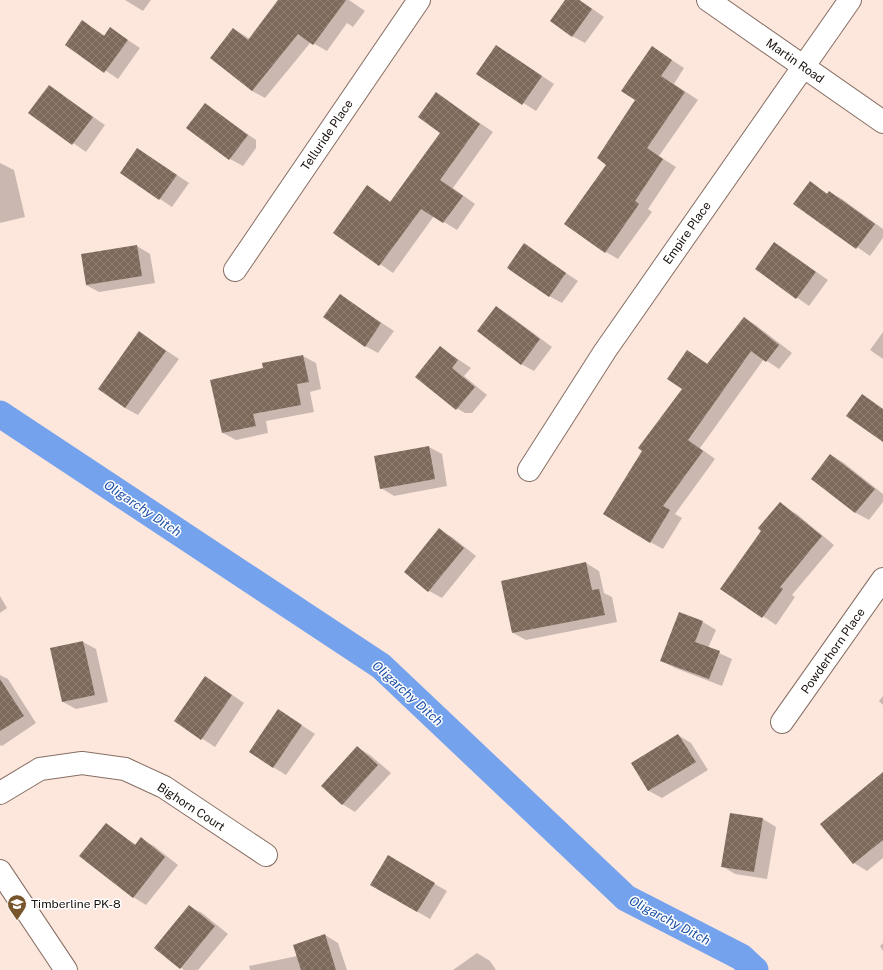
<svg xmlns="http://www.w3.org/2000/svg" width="883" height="970" viewBox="0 0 883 970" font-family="'Public Sans',sans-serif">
	<defs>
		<pattern id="building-cross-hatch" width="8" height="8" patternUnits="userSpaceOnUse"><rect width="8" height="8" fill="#7d6859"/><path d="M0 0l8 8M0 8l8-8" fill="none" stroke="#8f8075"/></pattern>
	</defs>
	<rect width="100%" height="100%" fill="#fde7dd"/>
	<path fill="#0003" d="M125,0H151L143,11Z
		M279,0H349L365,11L353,27L347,23L327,51L311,42L265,98L252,91L211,58L234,29L250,39Z
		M566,0H580L604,17L585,43L572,36Z
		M83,22L105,36L111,29L140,48L118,79L66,44Z
		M652,47L684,68L674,84L698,100L659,156L676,167L648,209L652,212L618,259L606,252L608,164L637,100Z
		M509,54L554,84L536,111L478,74Z
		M50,87L105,125L86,152L30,113Z
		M436,93L493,132L453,188L475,204L457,230L434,216L393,273L334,232L368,187L391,202L441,133Z
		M205,105L256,140V148L243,166L230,159Z
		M138,149L189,183L172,207L121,173Z
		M0,163L14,170L25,217L0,223Z
		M810,183L828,194L829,192L842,199L883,229V238L870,256L795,204Z
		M775,243L828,280L809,306L756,269Z
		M524,245L578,281L562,303L549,296Z
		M137,246L150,254L155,283L99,292L86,285Z
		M340,295L394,331L378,353L365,346Z
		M496,307L509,315L552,347L534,371L521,364Z
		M745,318L757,326L792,353L779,369L764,359L700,448L715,459L675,514L682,518L663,549L650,542L683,389L688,351L708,364Z
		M883,332V359L870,350Z
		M140,333L179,359L138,415L125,408Z
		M440,347L471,368L464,376L487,395L472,413H465L451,405Z
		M303,356L316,363L321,389L310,392L314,412L266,421L268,433L236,440L223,433L265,369L264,364Z
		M429,447L442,454L447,486L394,496L381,488Z
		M831,455L844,463L883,494V502L869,520L856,513L812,478Z
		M785,507L798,515L834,545L792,595L795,597L776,625L722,588Z
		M439,530L452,537L476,556L442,598L429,591Z
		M586,563L599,571L604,593L612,597L617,622L526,640L513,633Z
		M0,596L7,608L0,613Z
		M680,613L703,622L716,630L708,648L732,659L722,686L675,668L662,661Z
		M83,642L96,649L108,702L76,709L63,702Z
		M0,675L8,679L36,723L2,746L0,745Z
		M218,685L244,703L215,747L175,721Z
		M883,696V705L879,701Z
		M279,710L315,734L286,775L273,767Z
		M678,735L691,743L708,770L662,798L649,791L632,763Z
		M357,747L370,755L391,773L355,812L342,804Z
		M883,774V858L867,871L854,863L821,824Z
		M763,819L776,827L767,879L735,874L722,866Z
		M106,824L136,845L141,839L154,846L178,865L146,905L133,897Z
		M388,857L447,891L430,919L371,885Z
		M189,906L202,913L228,934L198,970H184L155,947Z
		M325,935L338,943L347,970H250L249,966L297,956Z
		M883,943V951L880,946Z
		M477,953L490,961L496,970H453Z"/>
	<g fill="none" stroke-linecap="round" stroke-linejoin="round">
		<path stroke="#75a2ec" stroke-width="27" d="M0,414L381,666L626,898L741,957L755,970"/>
	</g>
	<path fill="url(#building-cross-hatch)" d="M278,0H346L313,45L298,34L252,91L210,58L233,28L248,40Z
		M565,0H579L592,9L572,37L550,21Z
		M82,20L104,36L110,27L128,40L104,73L65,45Z
		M496,45L542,76L522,105L476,74Z
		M652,46L672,60L661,76L685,92L647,148L663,159L635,201L639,204L605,253L564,224L606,165L597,158L635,100L621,91Z
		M49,85L93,117L72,145L28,113Z
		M436,92L480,124L440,180L463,196L443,223L421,209L379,266L333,233L367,185L390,202L440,133L418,117Z
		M205,103L248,135L229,160L186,128Z
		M137,148L177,175L159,200L120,173Z
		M810,181L827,194L829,191L875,224L856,249L793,204Z
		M774,242L816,272L796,299L755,269Z
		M524,243L566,273L549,297L507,268Z
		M137,245L142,276L86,285L81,254Z
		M340,294L381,323L365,347L323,317Z
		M496,306L540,339L521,365L477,331Z
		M744,317L779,345L766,362L751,351L688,440L703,451L663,506L670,510L650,543L603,514L642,451L638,448L682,389L667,379L687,350L707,364Z
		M139,331L166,351L125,408L98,389Z
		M440,346L458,360L452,368L475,387L456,410L415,377Z
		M303,355L309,382L297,384L301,405L253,414L256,426L222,433L210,380L263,368L262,363Z
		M862,394L883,409V442L846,416Z
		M429,446L435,479L380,489L374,456Z
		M830,454L875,489L855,513L811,479Z
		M780,502L822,536L780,587L783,589L762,618L720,589L761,531L758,528Z
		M439,528L464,548L428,592L404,572Z
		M586,562L592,590L599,589L605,615L512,633L501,581Z
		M679,612L703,621L695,642L720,651L709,679L660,661Z
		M83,641L95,695L62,702L50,648Z
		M205,676L232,695L201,740L174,721Z
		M0,679L24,716L0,731Z
		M278,709L302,725L273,768L249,752Z
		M678,734L696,762L648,791L631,763Z
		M357,746L378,765L342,805L321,786Z
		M883,772V840L853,864L820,824Z
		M730,813L763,818L754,872L721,867Z
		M106,823L135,845L141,837L165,857L133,898L79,856Z
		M388,855L435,883L417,912L370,885Z
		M189,905L215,926L180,969L154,948Z
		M325,934L336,970H301L293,945Z"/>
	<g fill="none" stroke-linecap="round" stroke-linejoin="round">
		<g stroke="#866e63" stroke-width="24">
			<path id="street" d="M708,0L883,122
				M235,270L419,0
				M529,470L605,351L850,0
				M782,722L883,579
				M0,793L40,769L82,763L125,769L164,787L266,855"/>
		</g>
		<g stroke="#866e63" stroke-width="24">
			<path id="secondary" d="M0,871L66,970"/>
		</g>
		<use href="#street" stroke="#fff" stroke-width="22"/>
		<use href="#secondary" stroke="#fff" stroke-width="22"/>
	</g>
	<defs>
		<g id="school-pin" transform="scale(1)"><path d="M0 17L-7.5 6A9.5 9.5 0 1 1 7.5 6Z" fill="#77562c" stroke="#fff"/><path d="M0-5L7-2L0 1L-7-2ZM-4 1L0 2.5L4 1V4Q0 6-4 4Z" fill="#fff"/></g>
	</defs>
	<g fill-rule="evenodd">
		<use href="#school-pin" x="17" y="904"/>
	</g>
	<g text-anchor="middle" stroke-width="3" stroke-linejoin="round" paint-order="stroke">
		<g font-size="12" fill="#19100c" stroke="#fff">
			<text transform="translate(795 61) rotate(35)" y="4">Martin Road</text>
			<text transform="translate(327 135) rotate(-56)" y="4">Telluride Place</text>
			<text transform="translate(687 233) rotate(-55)" y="4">Empire Place</text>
			<text transform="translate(833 651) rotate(-55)" y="4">Powderhorn Place</text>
			<text transform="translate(191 807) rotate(33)" y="4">Bighorn Court</text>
		</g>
		<g font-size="12" fill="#19100c" stroke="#fff" text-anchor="start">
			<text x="31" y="908">Timberline PK-8</text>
		</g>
		<g font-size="13" font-style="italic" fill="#1e51a7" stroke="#fff">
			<text transform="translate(143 508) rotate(34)" y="5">Oligarchy Ditch</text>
			<text transform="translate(408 693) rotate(42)" y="5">Oligarchy Ditch</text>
			<text transform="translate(670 920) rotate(28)" y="5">Oligarchy Ditch</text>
		</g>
	</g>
</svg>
